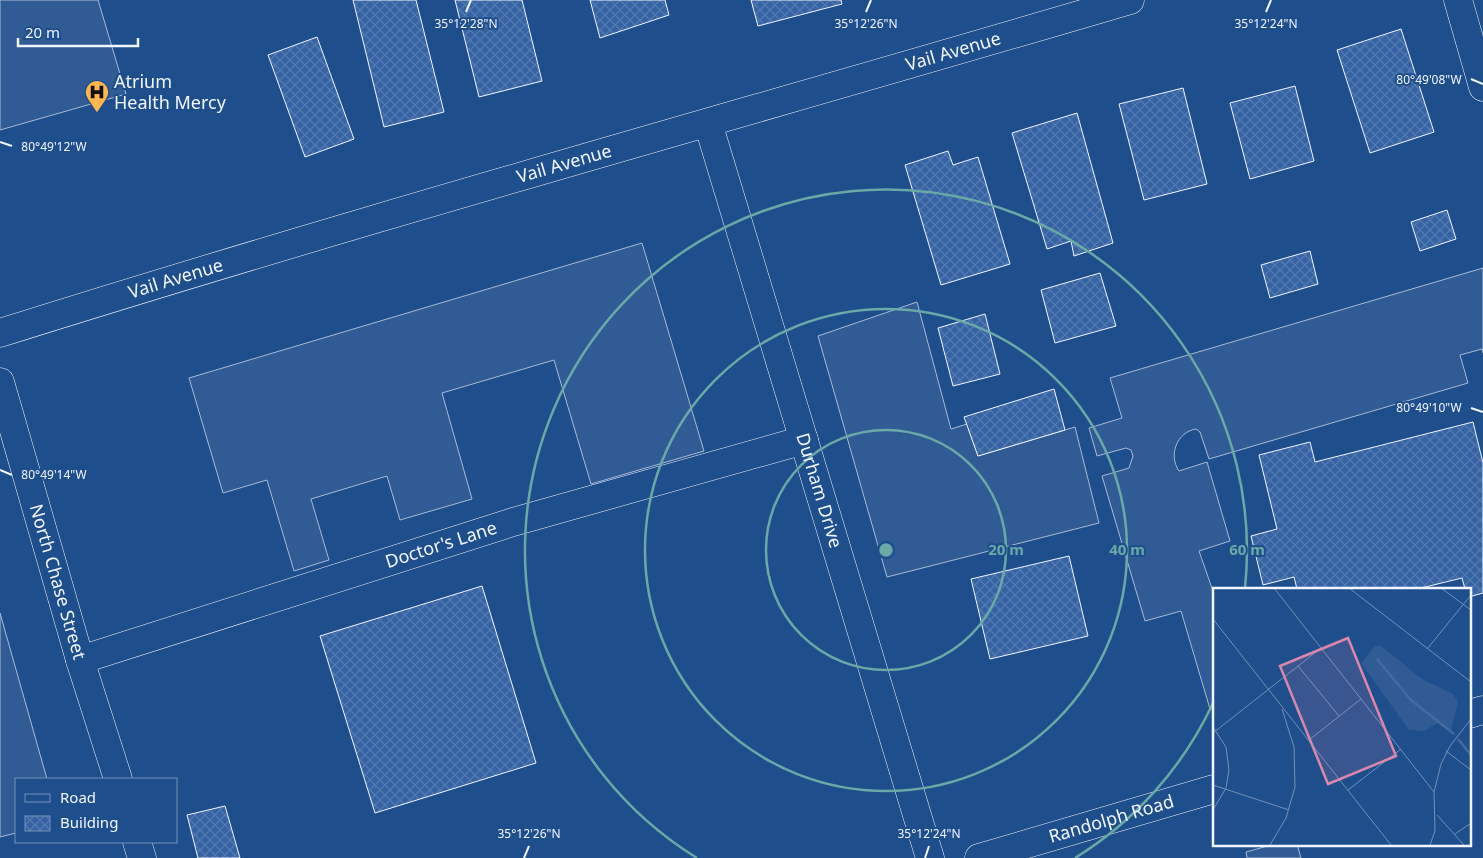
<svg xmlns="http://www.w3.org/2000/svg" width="1483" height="858" viewBox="0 0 1483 858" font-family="'Noto Sans',sans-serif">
	<defs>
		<pattern id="building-cross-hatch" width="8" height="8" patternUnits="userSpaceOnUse" patternTransform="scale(1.25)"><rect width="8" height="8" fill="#3563a3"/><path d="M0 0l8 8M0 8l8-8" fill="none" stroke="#537ab1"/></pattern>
	</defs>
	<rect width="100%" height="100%" fill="#1f4e8c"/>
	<path fill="#305b95" stroke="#a8bbd7" d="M0,0H98L126,94L0,130Z
		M642,243L704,451L591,484L554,360L442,393L472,499L400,520L387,476L311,499L329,560L294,571L267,480L223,493L189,378Z
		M1483,268V353L1482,349L1460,355L1468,383L1209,459L1200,432L1196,429C1177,432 1168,455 1179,471L1207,462L1230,541L1199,551L1214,594V708L1210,709L1181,611L1145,621L1102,476L1129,468L1133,456L1131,450L1126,448L1097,456L1089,428L1122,418L1110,378Z
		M917,302L951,429L967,424L978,456L1075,427L1099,523L887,577L818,336Z
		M0,613L47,779H16V833L0,837Z
		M1275,844H1297L1301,858H1247L1246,852Z"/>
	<path fill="url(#building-cross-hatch)" stroke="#f2f6ff" d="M353,0H416L444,112L384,127Z
		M455,0H522L542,81L479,97Z
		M590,0H665L669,15L600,38Z
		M751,0H841L842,4L758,26Z
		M1401,29L1434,132L1370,153L1337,50Z
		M317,37L354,139L305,157L268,55Z
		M1295,86L1314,161L1250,179L1230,103Z
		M1183,88L1207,184L1144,200L1119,104Z
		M1077,113L1113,243L1074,256L1071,241L1047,249L1012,133Z
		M948,151L953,165L978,157L1010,264L941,285L905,165Z
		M1447,210L1456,239L1420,251L1411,222Z
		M1310,251L1318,284L1270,298L1261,265Z
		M1100,273L1116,326L1055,343L1041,290Z
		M985,314L1000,374L953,386L938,328Z
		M1054,389L1065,430L978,456L964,417Z
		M1473,422L1483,463V593L1469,597V589H1465L1462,578L1417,589H1297L1294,577L1263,585L1251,536L1277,529L1259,455L1310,442L1315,462Z
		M1069,556L1088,636L990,659L971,579Z
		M482,586L536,763L375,813L320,636Z
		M225,806L240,858H198L187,815Z"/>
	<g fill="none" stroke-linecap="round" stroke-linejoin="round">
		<g stroke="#f2f6ff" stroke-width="29">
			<g id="minor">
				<path d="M1458,0L1483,87"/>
				<path id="s1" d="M708,123L930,858"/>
				<path id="s2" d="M0,333C375,215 753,111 1130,0"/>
				<path id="s3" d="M0,382L80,660L118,779"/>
				<path id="s4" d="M80,660L513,522L804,440"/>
				<path d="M137,842L142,858"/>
			</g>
		</g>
		<g stroke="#f2f6ff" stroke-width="29">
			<g id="secondary">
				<path d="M1469,714L1483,710"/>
				<path id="s5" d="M979,858L1214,789"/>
			</g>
		</g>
		<use href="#minor" stroke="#1f4e8c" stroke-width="28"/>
		<use href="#secondary" stroke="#1f4e8c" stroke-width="28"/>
	</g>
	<path fill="none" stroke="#f2f6ff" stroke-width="2" d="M466,12L471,0M866,12L871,0M1266,12L1271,0M1471,79L1483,84M0,142L12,146M1471,408L1483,412M0,470L12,475M524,858L529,846M925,858L929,846"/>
	<g fill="none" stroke="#6aa9a8" stroke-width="2.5">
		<circle cx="886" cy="550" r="120"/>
		<circle cx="886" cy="550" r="241"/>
		<path d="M1213 703A361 361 0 0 1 1075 858M697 858A361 361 0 1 1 1245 588"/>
	</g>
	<defs>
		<g id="hospital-pin" transform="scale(1.25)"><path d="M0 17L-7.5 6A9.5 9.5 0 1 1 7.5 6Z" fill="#ffb74d" stroke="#1f4e8c"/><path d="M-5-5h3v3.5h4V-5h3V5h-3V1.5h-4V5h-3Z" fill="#111"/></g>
	</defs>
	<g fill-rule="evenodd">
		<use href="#hospital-pin" x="97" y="92"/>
	</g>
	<g text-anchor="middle" stroke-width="4" stroke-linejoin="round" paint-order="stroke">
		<g font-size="18" fill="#f2f6ff" stroke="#1f4e8c">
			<text dy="6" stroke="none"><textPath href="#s2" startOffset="994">Vail Avenue</textPath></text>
			<text dy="6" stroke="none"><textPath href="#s2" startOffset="589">Vail Avenue</textPath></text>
			<text dy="6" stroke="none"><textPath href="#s2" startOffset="184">Vail Avenue</textPath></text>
			<text dy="6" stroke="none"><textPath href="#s1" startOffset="384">Durham Drive</textPath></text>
			<text dy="6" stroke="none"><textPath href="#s4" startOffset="379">Doctor's Lane</textPath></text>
			<text dy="6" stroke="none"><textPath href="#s3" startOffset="208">North Chase Street</textPath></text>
			<text dy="6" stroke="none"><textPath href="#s5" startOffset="138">Randolph Road</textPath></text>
		</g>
		<g font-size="18" fill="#f2f6ff" stroke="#1f4e8c" text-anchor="start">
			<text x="114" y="88">Atrium<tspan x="114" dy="21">Health Mercy</tspan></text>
		</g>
	</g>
	<g transform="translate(1213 588)">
		<rect width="258" height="258" fill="#1f4e8c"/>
		<path d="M167,57L209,91L240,106L245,114L238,143L225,135L211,143L196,142L148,75L161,59Z" fill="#305b95"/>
		<path fill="none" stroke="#446ba0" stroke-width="2.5" d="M164,71L198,112L241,146M245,151L258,167"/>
		<path fill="none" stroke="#7391ba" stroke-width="1" d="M61,0L221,204M136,0L258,94M228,0L258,22M0,31L178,257M214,61L258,7M85,78L126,128M0,139L13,159L16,182L13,200L0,222M0,145L108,60M96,152L148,111M233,163L258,182M0,197L76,222M135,202L188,161M224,227L251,257M242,246L258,235M57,257L73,230L82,199L81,159L69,121M217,257L222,243L221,204L228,176L237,158L258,131"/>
		<path fill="#da87ad" fill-opacity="0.15" stroke="#da87ad" stroke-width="2.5" d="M135,50L183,168L115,196L67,78Z"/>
		<rect width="258" height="258" fill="none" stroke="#f2f6ff" stroke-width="2.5"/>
	</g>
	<g font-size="12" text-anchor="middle" fill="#f2f6ff" stroke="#1f4e8c" stroke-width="4" stroke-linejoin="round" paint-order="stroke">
		<text x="466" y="28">35°12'28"N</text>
		<text x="866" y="28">35°12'26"N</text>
		<text x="1266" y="28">35°12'24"N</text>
		<text x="1429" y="84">80°49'08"W</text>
		<text x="54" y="151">80°49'12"W</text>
		<text x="1429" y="412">80°49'10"W</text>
		<text x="54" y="479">80°49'14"W</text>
		<text x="529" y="838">35°12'26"N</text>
		<text x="929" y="838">35°12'24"N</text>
	</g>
	<circle cx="886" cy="550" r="8" fill="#6aa9a8" stroke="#1f4e8c" stroke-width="2.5"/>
	<g font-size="15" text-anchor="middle" font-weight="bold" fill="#6aa9a8" stroke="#1f4e8c" stroke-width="4" stroke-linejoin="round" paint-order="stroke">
		<text x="1006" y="555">20 m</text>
		<text x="1127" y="555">40 m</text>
		<text x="1247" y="555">60 m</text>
	</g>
	<rect x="15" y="778" width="162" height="65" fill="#1f4e8c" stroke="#7391ba"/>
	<rect x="25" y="794" width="25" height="8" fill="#1f4e8c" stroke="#7391ba"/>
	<text x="60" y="803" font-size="15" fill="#f2f6ff">Road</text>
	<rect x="25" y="816" width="25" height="15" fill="url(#building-cross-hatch)" stroke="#7391ba"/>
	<text x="60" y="828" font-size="15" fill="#f2f6ff">Building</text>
	<path d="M18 38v8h120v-8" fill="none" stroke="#f2f6ff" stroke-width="2.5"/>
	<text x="25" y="38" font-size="15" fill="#f2f6ff" stroke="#1f4e8c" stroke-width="4" paint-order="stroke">20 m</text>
</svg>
